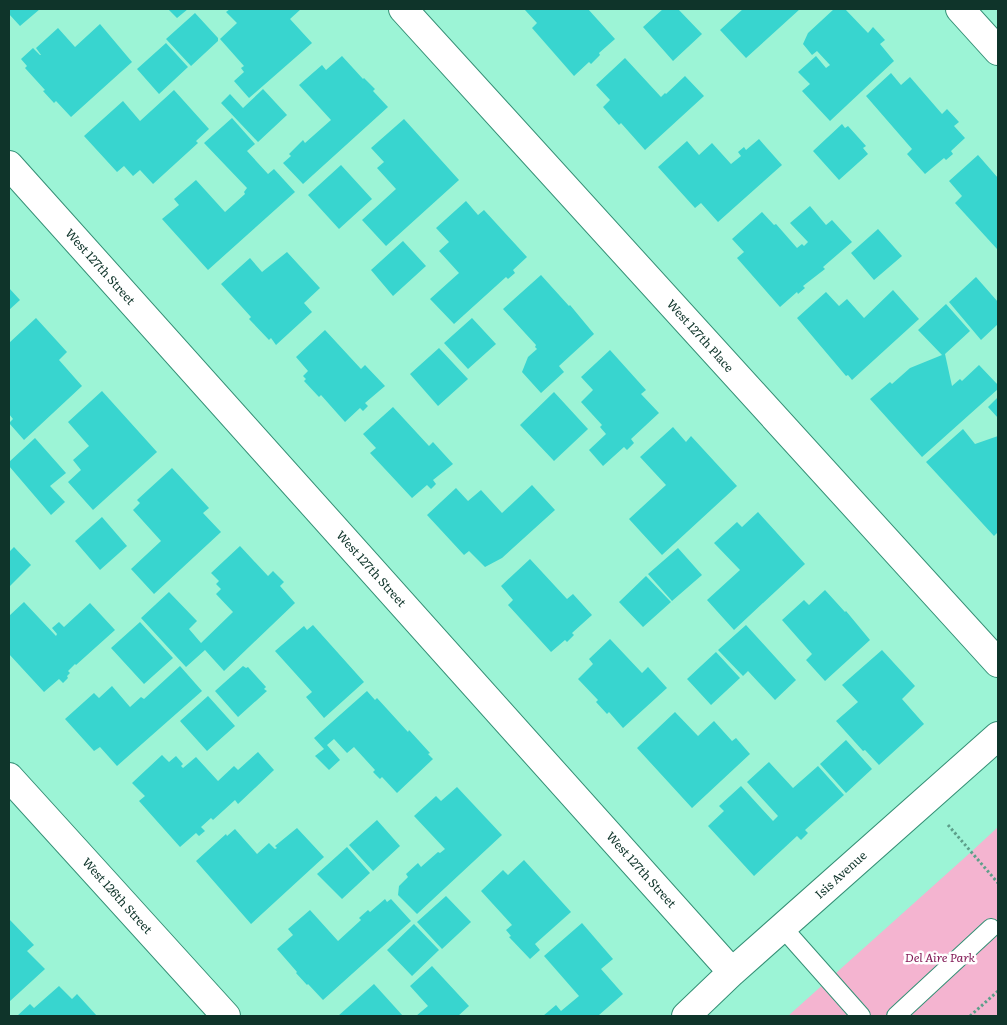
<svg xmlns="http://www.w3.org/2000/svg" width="1007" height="1025" viewBox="0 0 1007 1025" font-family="Literata,serif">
	<rect width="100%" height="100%" fill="#9cf4d6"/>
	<path fill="#f4b4d0" d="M998,827V1016H788L971,852Z"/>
	<path fill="#38d5cf" d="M9,9H40L20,26L9,14Z
		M168,9H188L177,18Z
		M230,9H301L290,19L312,43L249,98L234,81L244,72L241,68L244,66L220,39L237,23L226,12Z
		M526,9H588L615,39L599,53L600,55L591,64L589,62L574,76L532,28L537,23L525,10Z
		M663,9H678L702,34L673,61L643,27Z
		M743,9H800L746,58L720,30Z
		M834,9H845L868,33L873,27L885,40L880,44L894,61L830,121L802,91L810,84L798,72L816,56L826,68L830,65L817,51L812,55L803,44L808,33Z
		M195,13L218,38V41L191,66L166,39Z
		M100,24L132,62L71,117L56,101L54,103L43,91L45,90L25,68L27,66L21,59L33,48L40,55H41L36,48L58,28L75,47Z
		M166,43L188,67L159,94L137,69Z
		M342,56L363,79L364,78L375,89L373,91L388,107L303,184L283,163L291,156L289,154L303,140L305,143L331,120L299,85L322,65L326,70Z
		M625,58L661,97L665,93L666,94L685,76L704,96L645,150L621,123L619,125L603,107L610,100L596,85Z
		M891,73L901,85L910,77L942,114L947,109L959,122L954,126L965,138L951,151L953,154L946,160L944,158L925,174L907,154L912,149L866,96Z
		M263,89L287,115L258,142L221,103L230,94L243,108Z
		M174,90L209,129L196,141L198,143L153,184L140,170L133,176L124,166L117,172L84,136L123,101L140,121Z
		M232,118L255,144L247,151L268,174L274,169L295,192L208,270L162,219L179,205L174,199L196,180L225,212L245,194L244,192L247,188L204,143Z
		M404,119L459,180L386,246L362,220L396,189L377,168L384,162L371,148Z
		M842,124L845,128L848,126L866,146L863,148L868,154L839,180L813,151Z
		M759,139L782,165L718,222L701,203L695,208L658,167L687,141L699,155L712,143L731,164L741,156L738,152L744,147L746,150Z
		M978,155L998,178L997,249L955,203L962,196L949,181Z
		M341,165L372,199L339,229L308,195Z
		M466,201L478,215L484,210L527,257L513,270L515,273L508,279L506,277L454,324L430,299L459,273L439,251L449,242L436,228Z
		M810,206L826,225L832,220L852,242L823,267L825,269L803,286L805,288L798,294L797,292L780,307L737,258L744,252L732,239L762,212L774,225L776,224L797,248L802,244L804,246L808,242L790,223Z
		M878,229L902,256L874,280L851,253Z
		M403,241L426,266L393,296L371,270Z
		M287,252L320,288L304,303L312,312L276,345L271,338L269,340L249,319L251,317L221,284L250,258L262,272Z
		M541,275L569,306L570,305L594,334L559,366L564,372L541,393L522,372L528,357L537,349L535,347L536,345L503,309Z
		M976,277L998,302V324L981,340L949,302Z
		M9,288L20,300L9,310Z
		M893,290L919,319L852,380L848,375L846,376L797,318L826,292L839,306L847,299L864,318Z
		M946,304L970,331L945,354L952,386L960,379L962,381L979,365L998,385V389L922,457L870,399L890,382L892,384L910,368L942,355L918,330Z
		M36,318L67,352L59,360L82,386L24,440L9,423L13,419L9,414V343Z
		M472,318L496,344L468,369L444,343Z
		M325,330L361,369L365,365L385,386L365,403L368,406L363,411L360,408L345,422L321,395L319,397L304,381L306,379L303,376L308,371L296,357Z
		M439,348L468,379L438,406L410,374Z
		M610,350L646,390L641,394L659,413L631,439L634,443L627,450L624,447L603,466L589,450L606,434L600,427L602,425L581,402L593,390L581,377Z
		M102,391L157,452L93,510L68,482L81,470L73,460L89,446L68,422Z
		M554,392L588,429L554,461L520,425Z
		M998,397V418L988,407Z
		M393,407L429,446L433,442L453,464L433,480L436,484L431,489L427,485L412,498L370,453L376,448L363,434Z
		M673,427L686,442L691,436L737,486L662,555L629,519L666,485L640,457Z
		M963,429L975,444L998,436V532L994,536L926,462Z
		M35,438L66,473L50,486L65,502L51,515L9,466V462Z
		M172,468L209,508L203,513L221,532L154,594L131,569L161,541L133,510L140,503L137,500Z
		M532,485L555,510L502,558L485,567L469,551L464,555L427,515L456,488L468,501L481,490L502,513Z
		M758,512L805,564L734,630L707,600L740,570L714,543L737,522L742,527Z
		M102,517L127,546L100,570L75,541Z
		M240,546L268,576L273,571L284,582L280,586L295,603L224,671L205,650L186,667L141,618L169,592L197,621L189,629L201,643L233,612L216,594L221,589L216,584L219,581L211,573Z
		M14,547L31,565L9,587V552Z
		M678,548L702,575L672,601L648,574Z
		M530,559L567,599L573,594L592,615L572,633L574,635L567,642L565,640L551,652L508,605L513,600L501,586Z
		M646,576L671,602L643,627L619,602Z
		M825,590L845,612L846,611L870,640L825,681L806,660L812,654L782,620L804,600L809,605Z
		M24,602L56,636L57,634L52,628L59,622L64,627L90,603L115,630L76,665L75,664L68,671L70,673L67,676L68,678L63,683L59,679L44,692L9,654V616Z
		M140,622L173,658L144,684L111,648Z
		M313,625L364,682L324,718L306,697L312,692L275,651L304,626L307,630Z
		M746,625L796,680L775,700L748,671L743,676L718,650Z
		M610,639L642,673L648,667L667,688L623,728L609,712L607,714L596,702L598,700L578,679L593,664L589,659Z
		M882,650L915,686L902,699L924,724L879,765L865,750L863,751L836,721L858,702L842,685Z
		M716,652L740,678L711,705L687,679Z
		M180,666L202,691L117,766L100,747L94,751L65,719L94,693L99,698L112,686L130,707L141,697L144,699Z
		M243,666L246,668L248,667L266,687L264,689L267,691L238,717L215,691Z
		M367,691L375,700L377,698L408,732L409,730L430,753L428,754L433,759L397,793L382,777L380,779L373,772L375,770L354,747L347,753L334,739L327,745L340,760L329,770L315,756L324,749L314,738Z
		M208,696L235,726L207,751L180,721Z
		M675,712L698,736L714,721L732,741L736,738L750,754L692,808L637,748Z
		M846,740L872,769L846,793L820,764Z
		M258,752L274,770L238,804L235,800L213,820L211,818L201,827L205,831L199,836L196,833L180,847L139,801L145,796L132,783L162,755L169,762L176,756L183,764L181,766L183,768L196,757L218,781L234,766L238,770Z
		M769,762L793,788L818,766L844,795L805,830L808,833L801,840L797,836L754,876L708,826L724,811L719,806L741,786L773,821L778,816L747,782Z
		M457,787L502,835L417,914L398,895L399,886L408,877L406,874L418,863L421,867L438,852L440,853L445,849L414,816L436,796L441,801Z
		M377,820L400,846L373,871L349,845Z
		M297,828L324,857L251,924L196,861L226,834L227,836L235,829L257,854L269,843L275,849L277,848L275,846Z
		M347,847L370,873L342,899L317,874Z
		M524,860L571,912L535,944L540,950L530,959L509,937L511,936L506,930L512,925L481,891L503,870L508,875Z
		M446,896L471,922L442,949L417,922Z
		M385,899L387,902L391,899L411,921L323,1000L308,984L307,985L296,973L297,972L277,949L293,935L288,929L310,910L338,941L361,920L359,918L368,910L370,912Z
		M9,919L34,945L27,951L45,969L9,1002Z
		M582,923L613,959L601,969L623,994L599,1015L600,1016H543L556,1005L561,1011L579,996L544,956Z
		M414,924L439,950L412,976L387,950Z
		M432,966L469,1006L458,1016H416L428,1006L410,986Z
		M374,984L403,1016H338Z
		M59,986L72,999L77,994L97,1016H17L30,1004L34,1008Z"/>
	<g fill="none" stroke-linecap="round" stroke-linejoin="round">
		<g stroke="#348f75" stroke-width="20">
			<path id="service" d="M783,928L861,1016
				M896,1016L991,928"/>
		</g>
		<g stroke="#348f75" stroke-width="30">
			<path id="minor" d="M403,9L998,663
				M960,9L998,51
				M9,165L732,972
				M9,777L226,1016
				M686,1016L732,972L998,736"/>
		</g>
		<path stroke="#5d9f8a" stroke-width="3" stroke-dasharray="2.5 2.5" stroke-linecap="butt" d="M948,825L998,883
			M970,1016L998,991"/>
		<use href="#service" stroke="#fff" stroke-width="18"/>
		<use href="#minor" stroke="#fff" stroke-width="28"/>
	</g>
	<g text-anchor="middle" stroke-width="5" stroke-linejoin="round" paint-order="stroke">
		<g font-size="12" fill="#0f342a" stroke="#fff">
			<text transform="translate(100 267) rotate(48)" y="4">West 127th Street</text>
			<text transform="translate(700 336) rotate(48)" y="4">West 127th Place</text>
			<text transform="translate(371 569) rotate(48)" y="4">West 127th Street</text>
			<text transform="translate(641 870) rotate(48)" y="4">West 127th Street</text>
			<text transform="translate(841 875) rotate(-42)" y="4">Isis Avenue</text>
			<text transform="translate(117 896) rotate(48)" y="4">West 126th Street</text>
		</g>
		<g font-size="12" font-style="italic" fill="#821a56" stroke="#fff">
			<text x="940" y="962">Del Aire Park</text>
		</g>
	</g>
	<rect width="1007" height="1025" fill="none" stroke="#0f342a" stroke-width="20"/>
</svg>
